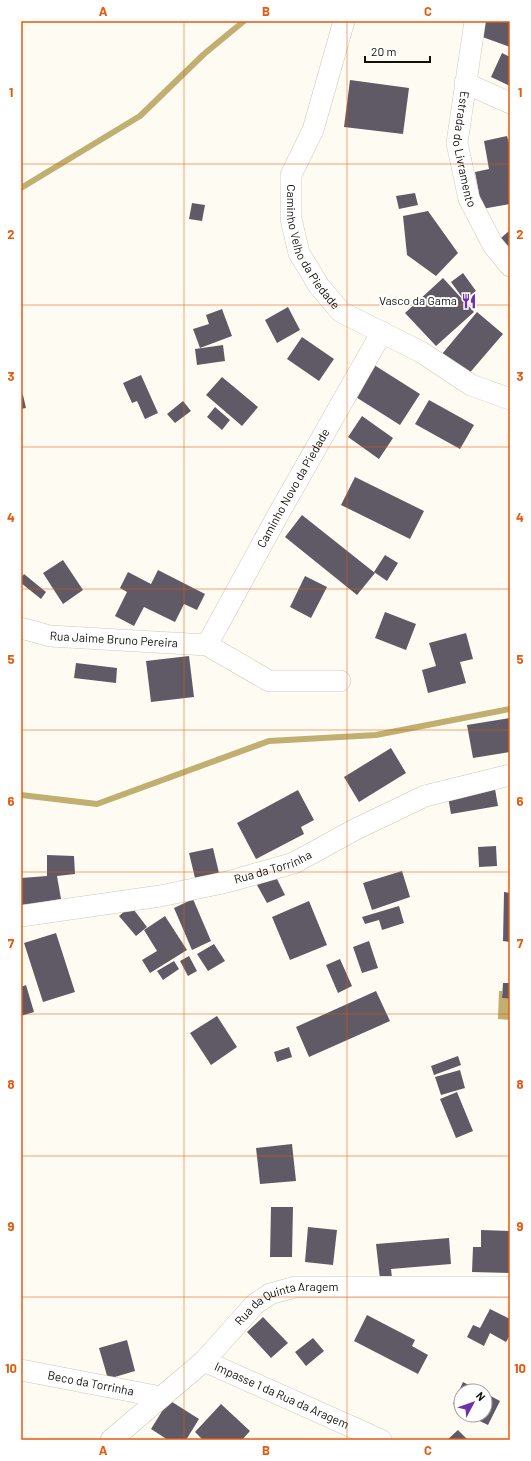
<svg xmlns="http://www.w3.org/2000/svg" width="531" height="1461" viewBox="0 0 531 1461" font-family="Barlow,sans-serif">
	<rect width="100%" height="100%" fill="#fefcf2"/>
	<path fill="#c1ae71" d="M499,991H502V998L510,999V1020L498,1019Z"/>
	<g fill="none" stroke-linecap="round" stroke-linejoin="round">
		<path stroke="#c1ae71" stroke-width="6" d="M21,188L140,116L204,54L244,21
			M21,795L97,804L269,741L376,735L510,709"/>
	</g>
	<path fill="#605a67" d="M482,21H510V47L477,35Z
		M502,53L510,57V86L491,77Z
		M350,80L409,88L403,134L344,127Z
		M507,136L510,147V204L482,209L475,172L489,169L484,141Z
		M415,193L418,205L399,209L396,196Z
		M192,203L205,205L202,221L189,219Z
		M428,211L458,253L436,276L407,255L403,216Z
		M510,230V248L501,238Z
		M463,273L476,291L464,300L451,282Z
		M443,278L474,312L436,346L405,313Z
		M288,307L300,330L277,343L265,320Z
		M222,309L232,336L200,348L193,329L209,324L206,315Z
		M477,312L503,334L467,376L442,354Z
		M302,337L334,359L319,381L287,359Z
		M223,345L225,361L197,365L195,349Z
		M371,363L420,394L400,425L351,394Z
		M141,375L158,413L145,419L137,401L132,403L123,383Z
		M222,377L258,407L242,426L206,395Z
		M21,395H23L26,408L21,409Z
		M429,400L474,425L460,449L415,424Z
		M183,401L191,411L175,423L167,414Z
		M215,407L230,420L222,430L207,417Z
		M362,416L393,438L379,459L348,437Z
		M355,477L424,511L410,539L341,505Z
		M302,515L375,573L357,595L285,537Z
		M385,555L398,563L387,581L374,572Z
		M63,560L83,590L63,604L43,573Z
		M158,570L205,594L197,610L184,604L175,622L144,607L134,626L115,616L127,592L120,588L128,572L151,584Z
		M24,574L46,592L41,599L21,583V578Z
		M305,576L327,587L311,618L290,607Z
		M385,612L416,624L406,650L375,638Z
		M466,633L473,659L460,662L466,683L428,693L422,670L436,666L429,643Z
		M189,656L194,697L151,702L146,661Z
		M76,663L117,668L116,683L74,678Z
		M510,718V752L473,758L467,725Z
		M391,748L406,773L359,802L344,777Z
		M495,789L498,806L451,814L448,797Z
		M298,790L314,820L301,827L304,834L256,859L237,823Z
		M496,846L497,866L479,867L478,847Z
		M213,848L219,873L195,878L189,853Z
		M47,855L74,856L75,874L57,876L61,899L21,906V878L47,876Z
		M402,871L410,897L372,910L363,883Z
		M275,875L285,895L267,903L257,885Z
		M504,892L510,893V942L503,941Z
		M193,899L211,941L192,950L174,908Z
		M309,901L327,945L290,960L272,917Z
		M131,906L147,927L136,936L119,916Z
		M399,906L404,923L382,930L379,920L365,924L362,917Z
		M165,916L187,950L150,973L142,960L157,951L144,930Z
		M56,933L75,992L43,1002L24,943Z
		M369,941L378,968L362,973L353,947Z
		M214,944L225,961L208,971L197,954Z
		M189,956L197,971L188,976L180,961Z
		M340,959L352,986L338,993L326,965Z
		M174,961L179,969L163,980L157,971Z
		M503,983H510V999L502,998Z
		M26,985L34,1012L21,1016V987Z
		M376,991L390,1021L309,1057L296,1027Z
		M217,1016L237,1047L211,1065L190,1033Z
		M289,1047L292,1057L277,1062L274,1052Z
		M458,1056L461,1065L434,1075L431,1066Z
		M460,1070L465,1088L441,1095L435,1077Z
		M457,1092L473,1131L456,1138L440,1099Z
		M292,1144L296,1181L260,1184L256,1148Z
		M271,1207H293L292,1257H270Z
		M308,1227L337,1230L333,1265L305,1262Z
		M481,1230L510,1231V1273L472,1272L473,1247H481Z
		M449,1238L451,1264L391,1269L392,1278L380,1279L376,1244Z
		M490,1309L510,1319V1335L506,1342L490,1333L484,1346L467,1337L473,1325L480,1328Z
		M367,1315L415,1340L412,1346L428,1355L418,1374L354,1341Z
		M263,1317L288,1343L271,1358L247,1332Z
		M313,1338L324,1351L306,1366L295,1352Z
		M127,1340L135,1371L108,1379L99,1348Z
		M463,1382L480,1391H461V1408L453,1404Z
		M485,1393L500,1401L488,1425L467,1415H485Z
		M169,1400L199,1419L186,1440H168L151,1429Z
		M221,1404L250,1431L242,1440H203L195,1432Z
		M458,1430L468,1440H447Z"/>
	<g fill="none" stroke-linecap="round" stroke-linejoin="round">
		<g stroke="#cdc8ba" stroke-width="22">
			<g id="minor">
				<path id="s1" d="M344,21L313,130L291,175V219L299,253L319,286L341,312L421,352L471,385L510,399"/>
				<path id="s2" d="M475,21L457,143L469,199L493,245L510,266"/>
				<path d="M465,83L510,103"/>
				<path id="s3" d="M21,628L50,636L207,645L269,681H340"/>
				<path id="s4" d="M207,645L279,513L382,332"/>
				<path id="s5" d="M21,916L160,896L227,882L294,863L354,830L425,796L510,775"/>
				<path id="s6" d="M204,1361L381,1440"/>
				<path id="s7" d="M21,1370L161,1397"/>
				<path id="s8" d="M111,1440L204,1361L255,1304L270,1294L295,1287H510"/>
			</g>
		</g>
		<use href="#minor" stroke="#fff" stroke-width="21"/>
	</g>
	<path fill="none" stroke="#e8590c" stroke-width="1" stroke-opacity="0.55" d="M184,21V1440M347,21V1440M21,164H510M21,305H510M21,447H510M21,589H510M21,730H510M21,872H510M21,1014H510M21,1156H510M21,1297H510"/>
	<defs>
		<g id="restaurant-bare" transform="scale(1.2)"><path d="M-5-6h1v4h1v-4h1v4h1v-4h1v5L-1.5 .5V6h-2V.5L-5-1ZM5-6V6H3V1.5H1.5Q1.5-4 5-6Z" fill="#7232a7" stroke="#fff" stroke-width="2.5" paint-order="stroke"/></g>
	</defs>
	<g fill-rule="evenodd">
		<use href="#restaurant-bare" x="469" y="301"/>
	</g>
	<g text-anchor="middle" stroke-width="4" stroke-linejoin="round" paint-order="stroke">
		<g font-size="12" fill="#11100b" stroke="#fff">
			<text dy="4" stroke="none"><textPath href="#s2" startOffset="130">Estrada do Livramento</textPath></text>
			<text dy="4" stroke="none"><textPath href="#s1" startOffset="241">Caminho Velho da Piedade</textPath></text>
			<text dy="4" stroke="none"><textPath href="#s4" startOffset="179">Caminho Novo da Piedade</textPath></text>
			<text dy="4" stroke="none"><textPath href="#s3" startOffset="94">Rua Jaime Bruno Pereira</textPath></text>
			<text dy="4" stroke="none"><textPath href="#s5" startOffset="257">Rua da Torrinha</textPath></text>
			<text dy="4" stroke="none"><textPath href="#s8" startOffset="229">Rua da Quinta Aragem</textPath></text>
			<text dy="4" stroke="none"><textPath href="#s7" startOffset="71">Beco da Torrinha</textPath></text>
			<text dy="4" stroke="none"><textPath href="#s6" startOffset="85">Impasse 1 da Rua da Aragem</textPath></text>
		</g>
		<g font-size="12" fill="#11100b" stroke="#fff" text-anchor="end">
			<text x="457" y="305">Vasco da Gama</text>
		</g>
	</g>
	<rect width="531" height="1461" fill="none" stroke="#ffffff" stroke-width="44"/>
	<g transform="translate(473 1403) rotate(49)"><circle r="19" fill="#ffffff" stroke="#a09f9d"/>
	<path d="M0-3L7 15L0 10L-7 15Z" fill="#7232a7"/>
	<text y="-6" font-size="11" font-weight="bold" text-anchor="middle" fill="#11100b">N</text>
	</g>
	<path d="M365 56v6h65v-6" fill="none" stroke="#11100b" stroke-width="2"/>
	<text x="371" y="56" font-size="12" fill="#11100b" stroke="#ffffff" stroke-width="3" paint-order="stroke">20 m</text>
	<rect x="22" y="22" width="487" height="1417" fill="none" stroke="#e8590c" stroke-width="1.5"/>
	<g font-size="13" text-anchor="middle" font-weight="bold" fill="#e8590c">
		<text x="103" y="16">A</text>
		<text x="266" y="16">B</text>
		<text x="428" y="16">C</text>
		<text x="11" y="97">1</text>
		<text x="520" y="97">1</text>
		<text x="11" y="239">2</text>
		<text x="520" y="239">2</text>
		<text x="11" y="381">3</text>
		<text x="520" y="381">3</text>
		<text x="11" y="522">4</text>
		<text x="520" y="522">4</text>
		<text x="11" y="664">5</text>
		<text x="520" y="664">5</text>
		<text x="11" y="806">6</text>
		<text x="520" y="806">6</text>
		<text x="11" y="948">7</text>
		<text x="520" y="948">7</text>
		<text x="11" y="1089">8</text>
		<text x="520" y="1089">8</text>
		<text x="11" y="1231">9</text>
		<text x="520" y="1231">9</text>
		<text x="11" y="1373">10</text>
		<text x="520" y="1373">10</text>
		<text x="103" y="1455">A</text>
		<text x="266" y="1455">B</text>
		<text x="428" y="1455">C</text>
	</g>
</svg>
